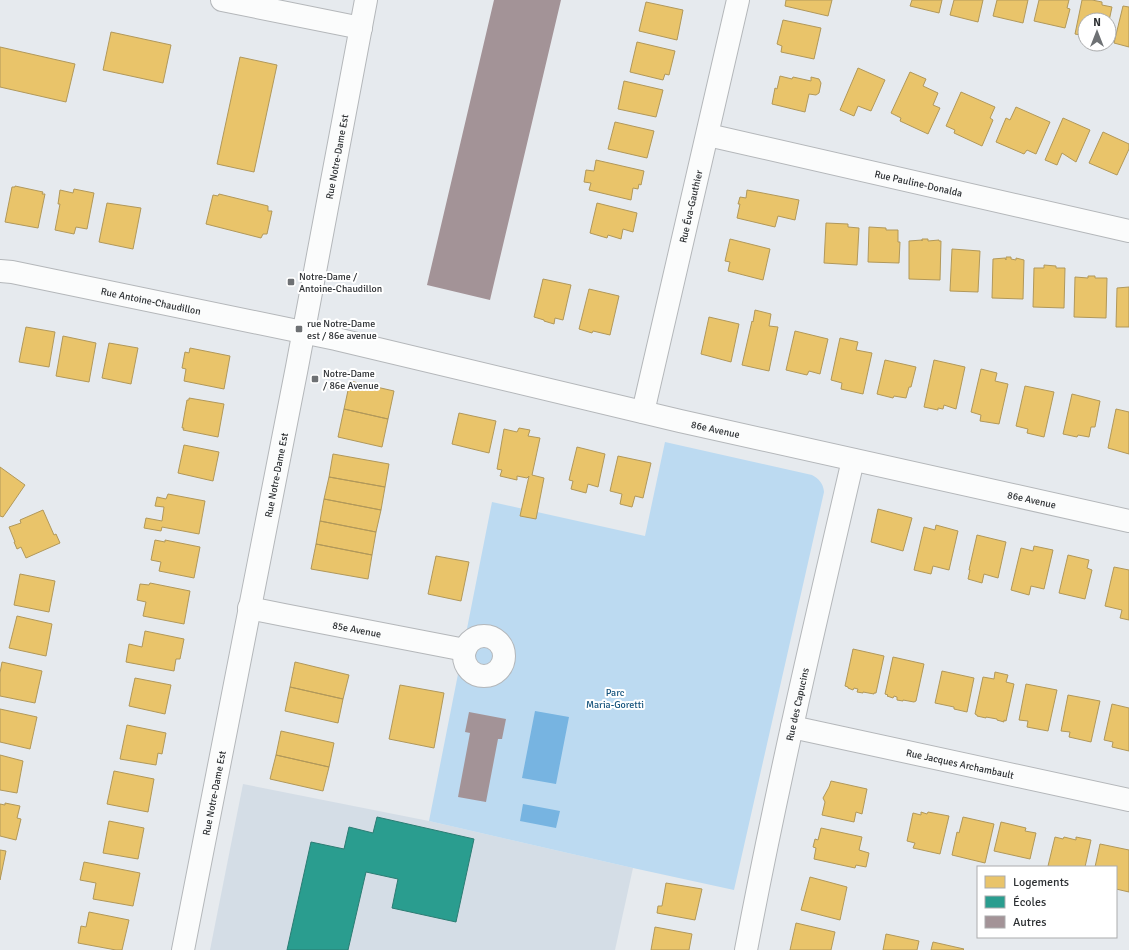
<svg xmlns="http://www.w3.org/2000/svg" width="1129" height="950" viewBox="0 0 1129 950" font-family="Signika,sans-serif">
	<rect width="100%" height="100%" fill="#e6eaee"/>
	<path fill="#d4dde6" d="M243,784L429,821L633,868L615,950H210Z"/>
	<path fill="#bcdaf1" d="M665,442L812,475C819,479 823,483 824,492L734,890L633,868L429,821L492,502L645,536Z"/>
	<path fill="#77b4e1" d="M535,711L569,717L556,784L522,778Z
		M523,804L560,811L556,828L520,821Z"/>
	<path fill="#e9c46a" stroke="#b1985a" d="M786,0H832L828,16L785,6Z
		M912,0H942L939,13L910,6Z
		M954,0H983L978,22L950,15Z
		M997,0H1028L1023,23L993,16Z
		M1039,0H1069L1067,8L1070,9L1065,28L1034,21Z
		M1082,0H1092L1102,2V5L1112,7L1109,21L1085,20V36L1075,34Z
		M646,2L683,10L677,40L639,31Z
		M1123,6L1129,7V47L1114,43Z
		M783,20L821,28L814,59L781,52L782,46L777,44Z
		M111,32L171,45L163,83L103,70Z
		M637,42L675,51L669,75L665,74L663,80L630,72Z
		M0,47L75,64L66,102L0,87Z
		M240,57L277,65L254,172L217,164Z
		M858,68L885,80L871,111L858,106L854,116L840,110Z
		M910,72L926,79L923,86L938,93L933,105L940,108L928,134L900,121L901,118L891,113Z
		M780,76L792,79L793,77L811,81V77L819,79L821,83L819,93L816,95L809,94L805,112L772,104L775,88L777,89Z
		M624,81L663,90L656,117L618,109Z
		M961,92L995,107L990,118L993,120L982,146L954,133L955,130L946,126Z
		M1016,107L1050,122L1036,154L1027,150L1024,154L996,142L1006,118L1010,120Z
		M1063,118L1090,130L1076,162L1062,153L1057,165L1045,160Z
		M615,122L654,131L647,158L608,149Z
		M1103,132L1129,144V149L1117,175L1089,163Z
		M596,160L644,171L641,185L639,184L638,189L633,188L631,200L589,190L591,183L584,182L586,170L594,171Z
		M15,186L43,192L42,194H45L38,228L5,222L12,187H15Z
		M74,189L94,193L87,229L76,227L74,234L55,230L60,204H58L60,190L73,193Z
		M747,190L799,200L795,220L778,216L775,227L737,218L740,204H738L740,197L746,198Z
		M219,194L268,206V211H272L267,234H263L261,238L206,224L213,195L218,196Z
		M107,203L141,208L133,249L99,242Z
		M597,203L637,213L633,232L623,229L621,239L608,235L607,238L590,233Z
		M826,223L848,224V227L859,228L857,265L824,263Z
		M869,227L886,228V230H898V242H900L899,263L868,262Z
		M730,239L770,249L763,280L728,271L730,262L725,261Z
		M922,239H928V241L939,240V241H941L940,280L909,279V241L922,240V241Z
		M952,249L980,251L978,292L950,291Z
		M1006,257H1011V259L1016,260V258L1024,260L1023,299L992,298L993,259L1005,258L1006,260Z
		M1044,265L1056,266V268H1065L1064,308L1033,307L1034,268H1044Z
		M1088,276H1095V278H1107L1106,318L1074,317L1075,277L1088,278Z
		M543,279L571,285L563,320L555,318L554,324L544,321V320L534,317Z
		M1129,287V327H1116L1117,288Z
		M589,289L619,296L610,335L593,331L592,333L579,329Z
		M755,310L771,314L769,326L778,327L769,371L742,365L752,321L753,322Z
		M709,317L739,324L731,362L701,354Z
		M26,327L55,332L49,367L19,362Z
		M795,331L828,339L820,374L809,371L807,375L786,370Z
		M63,336L96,343L89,382L56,376Z
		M840,338L858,342L856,350L872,353L863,394L841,389L842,383L831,380Z
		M109,343L138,348L131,384L102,378Z
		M190,348L230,356L224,389L184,381L186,369L182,368L185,352L189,353Z
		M885,360L916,367L911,387H909L906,398L894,396L893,398L877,394Z
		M934,360L965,367L956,409L944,405L943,409L938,408V410L924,407Z
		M981,369L997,373L995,381L1008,384L999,424L980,421L981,415L971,412Z
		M350,381L394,391L388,419L344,409Z
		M1025,386L1054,392L1044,437L1027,433L1028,429L1016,426Z
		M1072,394L1100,401L1095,427H1091L1089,437L1078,435L1077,437L1063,434Z
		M189,398L224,404L218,437L183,430L184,428H182L187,400H189Z
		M344,409L388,419L382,447L338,437Z
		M1116,409L1129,412V454L1108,448Z
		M459,413L496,421L489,453L452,444Z
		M519,428L530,430L528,436L540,438L532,475L544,478L536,519L520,516L529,476L527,478L517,476V480L500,476L502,470L497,469L504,429L517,432Z
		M184,445L219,452L213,481L178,473Z
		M577,447L605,454L598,487L588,484L586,493L571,489L573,481L569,480Z
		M333,454L389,464L385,487L329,477Z
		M618,456L651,463L643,498L635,496L632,507L620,504L622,494L610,491Z
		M0,467L25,485L3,517L0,516Z
		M329,477L385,487L381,510L324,499Z
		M168,494L205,501L199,534L162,527L161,531L144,528L146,518L162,521L164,507L155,506L157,497L166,499Z
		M324,499L381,510L376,532L320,521Z
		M878,509L912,518L903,551L871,542Z
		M43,510L54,535L56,534L60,543L26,558L21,547L17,549L14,542H15L9,527L21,523L20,520Z
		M320,521L376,532L372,555L316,544Z
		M936,525L958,531L949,570L933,566L931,574L914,570L924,527L935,530Z
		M977,535L1006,542L998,578L984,574L982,583L968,579L970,570H969Z
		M155,540L165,542V540L200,547L194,578L159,571L161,562L151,560Z
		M316,544L372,555L368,579L311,569Z
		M1034,546L1053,550L1044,589L1031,586L1029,595L1011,590L1021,548L1033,551Z
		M1068,555L1089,560L1087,568L1092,570L1085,599L1059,593Z
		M436,556L469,562L461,601L428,594Z
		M1114,567L1129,570V620L1120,618L1122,610L1105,606Z
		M20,574L55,581L49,612L14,605Z
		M150,583L190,591L184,624L143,616L146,602L137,600L140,584L149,585Z
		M17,616L52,624L46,656L9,648Z
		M145,631L184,639L180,659H176L174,671L126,662L129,644L142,647Z
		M853,649L884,656L876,693H874V694L863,692V693L857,692L858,689L854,688L853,690L848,688V687L845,686Z
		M893,657L924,664L916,701L914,702L903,700V701L897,700V697L894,696L893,698L887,696L888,695L885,694Z
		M2,662L42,671L35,703L0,696V673Z
		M295,662L349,675L343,699L290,687Z
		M942,671L974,678L967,712L954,709V707L935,703Z
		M995,672L1008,675L1006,682L1014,684L1006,721L1004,720V722L997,720V719L986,717V718L977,716V715L975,714L983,677L994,679Z
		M135,678L171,685L165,714L129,706Z
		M1026,684L1057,690L1048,731L1027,727L1028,721L1019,720Z
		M400,685L444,693L434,748L389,739Z
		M290,687L343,699L338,723L285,711Z
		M1068,695L1100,701L1091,742L1069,737L1070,732L1061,731Z
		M1112,704L1129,708V751L1112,747L1113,742L1104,740Z
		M0,709L37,717L30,749L0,742Z
		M127,725L166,733L162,754L158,753L156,765L120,759Z
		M281,731L334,743L329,767L276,755Z
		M0,755L23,761L17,793L0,790Z
		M276,755L329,767L323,791L270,779Z
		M114,771L154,779L148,812L107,804Z
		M831,781L867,789L862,814L856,812L854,822L822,815L825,802L823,798L829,787Z
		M5,803L20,806L17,818L21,819L16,840L0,836V804L5,805Z
		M921,812L927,814L928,812L949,816L940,854L913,848L915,843L907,841L913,813L921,815Z
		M963,817L994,824L985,863L952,855L957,832L959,833Z
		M109,821L144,828L138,859L103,853Z
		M1001,822L1026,828L1025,831L1036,833L1030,859L994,851Z
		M821,828L862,837L859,850L869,853L866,867L856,865L855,868L814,859L816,848L813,847L815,839L818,840Z
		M1055,837L1063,839L1064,837L1076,840V837L1091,840L1085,867H1053L1048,866Z
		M1100,844L1129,850V892L1116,889V867H1095Z
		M0,850L6,851L0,880Z
		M84,862L140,873L133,906L93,899L96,883L80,880Z
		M810,877L847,887L840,920L801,910Z
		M666,883L702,889L695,920L657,913L658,906H662Z
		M89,912L129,920L122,950H116L78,943L81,926L86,927Z
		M796,923L835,932L831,950H790Z
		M655,927L692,934L689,950H651Z
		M886,934L919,941L917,950H883Z
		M933,942L964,949L963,950H931Z"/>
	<path fill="#2a9d8f" stroke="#2b7c73" d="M377,817L474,839L456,922L392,908L398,879L366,872L348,950H287L311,842L344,849L349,827L373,833Z"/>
	<path fill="#a39397" d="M494,0H561L490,300L427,285Z
		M469,712L506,719L502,739H498L486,802L458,797L470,733L465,732Z"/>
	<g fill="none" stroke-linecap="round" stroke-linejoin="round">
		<g stroke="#b4b7ba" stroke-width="24">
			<g id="minor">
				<path d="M222,0L361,28"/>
				<path id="s1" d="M708,135L1129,231"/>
				<path id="s2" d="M0,271L12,272L336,339L680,421L1129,521"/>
				<path id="s3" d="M643,412L738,0"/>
				<path id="s4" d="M249,608L284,615L465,650"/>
				<circle cx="484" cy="656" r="20"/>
				<path id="s5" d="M792,727L1129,800"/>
				<path id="s6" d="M746,950C777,786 815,623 853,460"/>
			</g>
		</g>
		<g stroke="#b4b7ba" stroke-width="24">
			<g id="major">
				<path id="s7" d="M183,950L297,367L366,0"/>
			</g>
		</g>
		<use href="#minor" stroke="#fbfcfc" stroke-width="22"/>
		<use href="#major" stroke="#fbfcfc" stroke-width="22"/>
	</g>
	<g fill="#6e7174" stroke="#fff" stroke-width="1.5">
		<rect x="287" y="278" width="8" height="8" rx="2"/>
		<rect x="295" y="325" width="8" height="8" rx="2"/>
		<rect x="311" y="375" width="8" height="8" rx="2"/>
	</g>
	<g text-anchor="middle" stroke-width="4" stroke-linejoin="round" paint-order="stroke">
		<g font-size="10" fill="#2d3033" stroke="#fff">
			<text dy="4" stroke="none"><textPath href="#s7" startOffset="808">Rue Notre-Dame Est</textPath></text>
			<text dy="4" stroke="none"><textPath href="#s1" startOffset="216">Rue Pauline-Donalda</textPath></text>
			<text dy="4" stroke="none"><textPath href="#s3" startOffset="211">Rue Éva-Gauthier</textPath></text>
			<text dy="4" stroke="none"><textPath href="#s2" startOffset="154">Rue Antoine-Chaudillon</textPath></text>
			<text dy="4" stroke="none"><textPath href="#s2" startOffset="733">86e Avenue</textPath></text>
			<text dy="4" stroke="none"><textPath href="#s7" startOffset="484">Rue Notre-Dame Est</textPath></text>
			<text dy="4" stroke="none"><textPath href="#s2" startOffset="1057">86e Avenue</textPath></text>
			<text dy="4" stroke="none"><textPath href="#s4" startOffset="110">85e Avenue</textPath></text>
			<text dy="4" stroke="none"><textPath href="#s6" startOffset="251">Rue des Capucins</textPath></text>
			<text dy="4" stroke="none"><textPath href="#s5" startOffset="172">Rue Jacques Archambault</textPath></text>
			<text dy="4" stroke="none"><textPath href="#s7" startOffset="160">Rue Notre-Dame Est</textPath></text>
		</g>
		<g font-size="10" fill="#2d3033" stroke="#fff" text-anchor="start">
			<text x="299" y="280">Notre-Dame /<tspan x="299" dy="12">Antoine-Chaudillon</tspan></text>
			<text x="307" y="327">rue Notre-Dame<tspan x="307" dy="12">est / 86e avenue</tspan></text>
			<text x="323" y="377">Notre-Dame<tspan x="323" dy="12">/ 86e Avenue</tspan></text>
		</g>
		<g font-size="10" fill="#15537c" stroke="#fff">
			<text x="615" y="696">Parc<tspan x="615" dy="12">Maria-Goretti</tspan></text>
		</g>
	</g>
	<rect x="977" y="866" width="140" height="72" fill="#ffffff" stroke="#abacad"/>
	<rect x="985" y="876" width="20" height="12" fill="#e9c46a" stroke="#abacad"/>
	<text x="1013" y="886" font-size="12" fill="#2d3033">Logements</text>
	<rect x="985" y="896" width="20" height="12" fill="#2a9d8f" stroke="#abacad"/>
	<text x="1013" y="906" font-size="12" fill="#2d3033">Écoles</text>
	<rect x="985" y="916" width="20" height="12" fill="#a39397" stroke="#abacad"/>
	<text x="1013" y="926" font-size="12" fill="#2d3033">Autres</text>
	<g transform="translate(1097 32)"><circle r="19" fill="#ffffff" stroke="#abacad"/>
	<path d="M0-3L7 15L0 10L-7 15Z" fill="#6e7174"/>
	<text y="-6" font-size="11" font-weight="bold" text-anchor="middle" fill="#2d3033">N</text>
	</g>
</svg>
